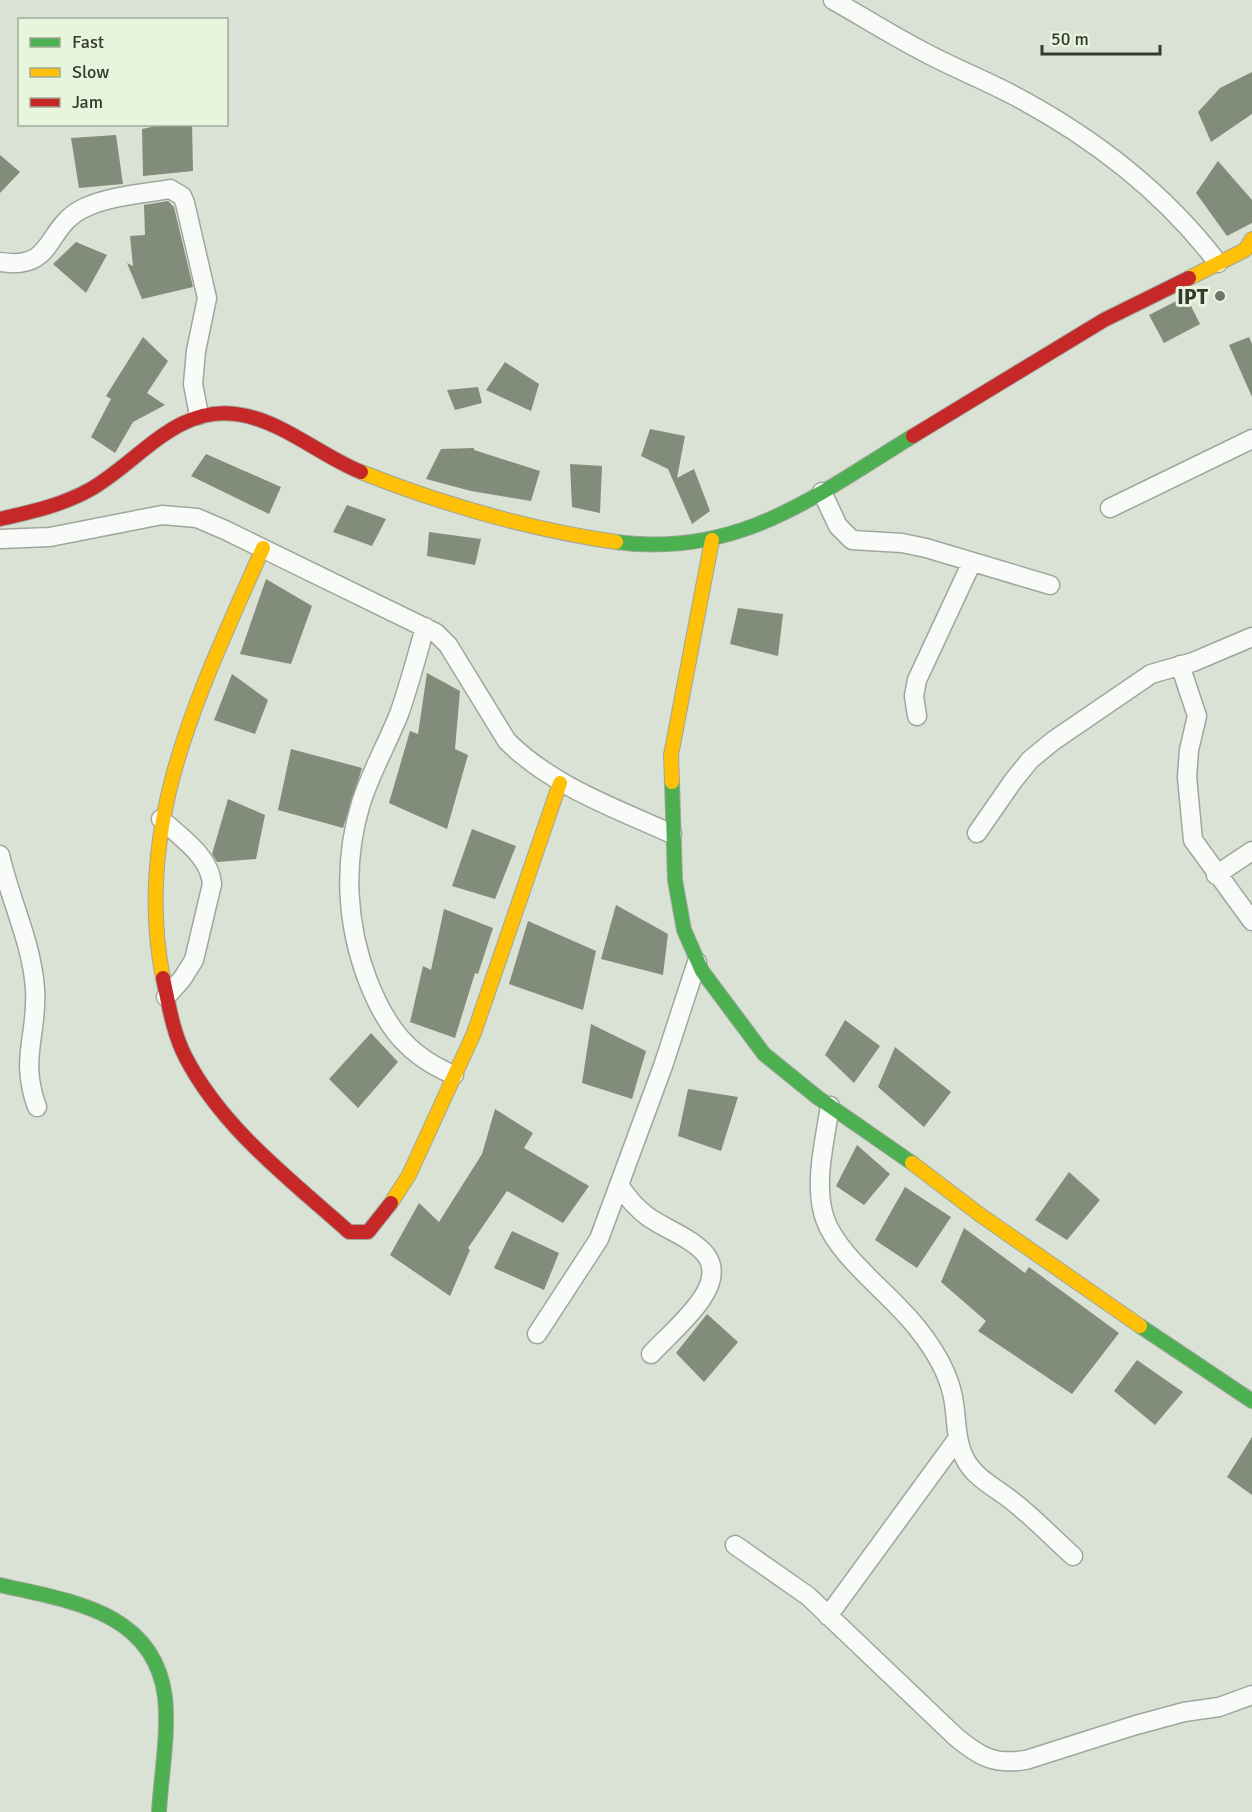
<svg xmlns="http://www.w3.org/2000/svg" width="1252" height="1812" viewBox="0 0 1252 1812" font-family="Signika,sans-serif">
	<rect width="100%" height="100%" fill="#dae2d6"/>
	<path fill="#828c7a" d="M1252,72V114L1211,142L1198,112L1220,88Z
		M165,124H192L193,171L143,176L142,129Z
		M116,135L123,184L79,188L71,138Z
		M0,155L20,172L0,193Z
		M1218,161L1252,200V223L1227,236L1196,193Z
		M168,201L174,207L193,287L142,299L127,263L133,266L130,236L145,235L144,205Z
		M76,242L107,255L86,293L53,264Z
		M1186,296L1200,324L1164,343L1149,315Z
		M143,337L168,361L147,393L165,405L133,422L115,453L91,437L111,399L106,396Z
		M1249,337L1252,344V397L1229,345Z
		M505,362L539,384L531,411L486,390Z
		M478,387L482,403L455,410L447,390Z
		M650,429L685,436L677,478L694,469L710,511L692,524L668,469L641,456Z
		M474,448V450L540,471L531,501L471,491L426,479L441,449Z
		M206,454L281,487L269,514L191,476Z
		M570,464L602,466L600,513L572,507Z
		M347,505L386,519L372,546L333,532Z
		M429,532L481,539L475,565L427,556Z
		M266,579L312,606L291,664L240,654Z
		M738,608L783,614L778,656L730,644Z
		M427,673L460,691L455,749L468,755L447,829L389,803L410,731L418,734Z
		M232,674L268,700L255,734L214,720Z
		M291,749L362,768L343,828L278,810Z
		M228,799L265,815L256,859L217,862L212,854Z
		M472,829L516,846L495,899L452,886Z
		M616,905L668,934L663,975L601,959Z
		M444,909L493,928L478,974L475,973L455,1038L410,1022L423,966L431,970Z
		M528,921L596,951L583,1010L509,984Z
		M845,1020L880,1046L854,1083L825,1055Z
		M591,1024L646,1051L632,1099L582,1083Z
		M371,1033L398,1062L358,1108L329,1079Z
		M895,1047L951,1092L924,1127L878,1087Z
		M688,1089L738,1097L721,1151L678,1136Z
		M495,1109L533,1133L524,1148L589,1186L563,1223L507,1191L468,1248L470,1250L450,1296L390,1255L419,1203L439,1222L482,1154Z
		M857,1145L890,1174L864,1205L836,1186Z
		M1069,1172L1100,1200L1067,1240L1035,1220Z
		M905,1187L951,1217L917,1268L875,1240Z
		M964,1228L1025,1273L1029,1267L1119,1333L1072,1394L978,1331L986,1321L941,1282Z
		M512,1231L559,1253L544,1290L494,1268Z
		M707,1314L738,1342L704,1382L676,1353Z
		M1137,1360L1183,1392L1155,1425L1114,1391Z
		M1252,1437V1495L1227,1477Z"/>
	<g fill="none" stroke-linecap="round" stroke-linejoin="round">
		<g stroke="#a0a69d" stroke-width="21">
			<path id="street" d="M833,0C863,17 893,36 924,52C952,67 982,79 1011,94C1091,136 1163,191 1218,263
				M0,262C56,271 44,227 84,208C109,196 142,194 170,189L182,196L185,203L207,298L196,351L193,384L199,415
				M822,492L838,526L852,540L902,543L926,548L1050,585
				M1110,508L1252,439
				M0,539L50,537L162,515L197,518L225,530L436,633L448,645L507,741C552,786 615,808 672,834
				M425,627C417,656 409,686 399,714C387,744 371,772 361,803C343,862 346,924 368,981C386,1027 408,1056 454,1075
				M1180,665L1197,716L1189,750L1187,777L1193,840L1252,921
				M917,716L914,696L917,680L972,562
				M161,819C180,837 210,856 212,884L194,960L182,979L166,997
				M977,833L1013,781L1030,760L1053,741L1151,674L1193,662L1252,637
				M0,855C10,900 32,943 35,989C38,1035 19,1058 37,1107
				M1216,875L1252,851
				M830,1106C825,1140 813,1185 825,1219C838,1257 892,1295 918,1329C934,1349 948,1372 953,1397C957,1417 955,1440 965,1459C976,1480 999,1489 1016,1504C1036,1520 1054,1539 1073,1556
				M619,1185C627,1197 635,1207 647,1216C677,1238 736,1249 701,1300C687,1320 667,1337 651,1354
				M537,1334L599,1239L663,1066L697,962
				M735,1545L808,1596L956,1737C980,1757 994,1765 1026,1760L1136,1725L1184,1712L1219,1707L1252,1695
				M828,1616L958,1438"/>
		</g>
		<g stroke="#a0a69d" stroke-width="16">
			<path id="fast" d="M616,542C739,558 815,496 913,436
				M672,782L675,880L684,930L702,971L764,1054L817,1097L912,1163
				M1140,1326L1252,1401
				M0,1585C70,1601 154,1611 165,1697C169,1734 161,1775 159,1812"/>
		</g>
		<g stroke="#a0a69d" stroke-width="16">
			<path id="slow" d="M1189,278L1245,250L1252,239
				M361,472C444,505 528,529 616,542
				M672,782L671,755L712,540
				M163,978C132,822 202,687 263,548
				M912,1163L979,1214L1140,1326
				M391,1203L409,1175L474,1033L560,783"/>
		</g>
		<g stroke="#a0a69d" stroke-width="16">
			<path id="jam" d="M913,436L1104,320L1189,278
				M0,519C31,512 63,505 91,489C140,461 178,402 242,415C285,423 321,456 361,472
				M163,978C169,1006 173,1033 186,1058C223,1129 291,1180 349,1232H368L391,1203"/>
		</g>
		<use href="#street" stroke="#f9fbf9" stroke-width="18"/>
		<use href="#fast" stroke="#4caf50" stroke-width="14"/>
		<use href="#slow" stroke="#ffc107" stroke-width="14"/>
		<use href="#jam" stroke="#c62828" stroke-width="14"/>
	</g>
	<circle fill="#6f756b" stroke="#e7f5dd" stroke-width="2" cx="1220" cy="296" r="6"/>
	<g text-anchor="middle" stroke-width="6" stroke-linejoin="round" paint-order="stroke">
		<g font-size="22" font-weight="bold" fill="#353a31" stroke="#e7f5dd" text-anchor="end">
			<text x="1208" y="304">IPT</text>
		</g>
	</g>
	<rect x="18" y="18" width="210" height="108" fill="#e7f5dd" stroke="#a0aa98" stroke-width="1.5"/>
	<rect x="30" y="38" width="30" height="9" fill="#4caf50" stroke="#a0aa98" stroke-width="1.5"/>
	<text x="72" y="48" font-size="18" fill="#353a31">Fast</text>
	<rect x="30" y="68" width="30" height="9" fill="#ffc107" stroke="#a0aa98" stroke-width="1.5"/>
	<text x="72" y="78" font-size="18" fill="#353a31">Slow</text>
	<rect x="30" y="98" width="30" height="9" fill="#c62828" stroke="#a0aa98" stroke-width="1.5"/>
	<text x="72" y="108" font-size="18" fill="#353a31">Jam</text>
	<path d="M1042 45v9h118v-9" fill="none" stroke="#353a31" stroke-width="3"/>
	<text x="1051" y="45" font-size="18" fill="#353a31" stroke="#e7f5dd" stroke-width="4.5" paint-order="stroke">50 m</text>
</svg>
